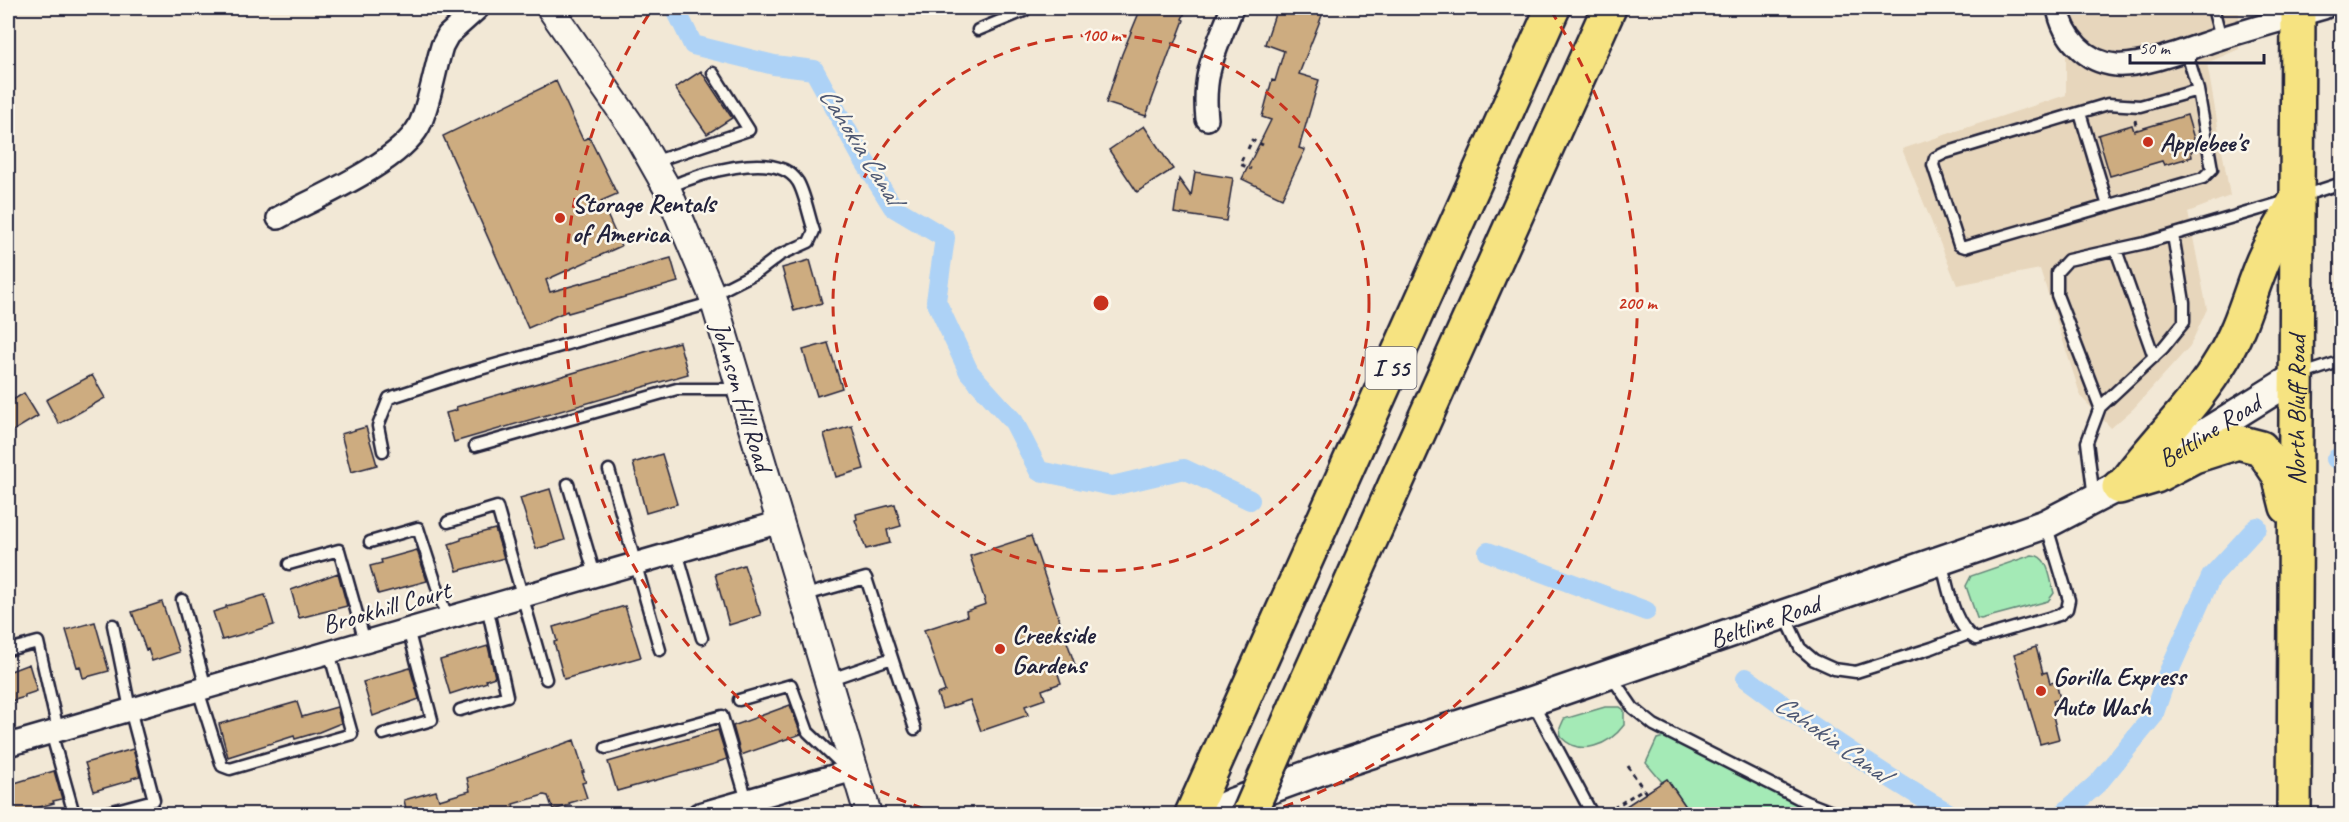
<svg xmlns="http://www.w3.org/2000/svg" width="2349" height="822" viewBox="0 0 2349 822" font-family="Caveat,sans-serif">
	<rect width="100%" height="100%" fill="#f2e8d6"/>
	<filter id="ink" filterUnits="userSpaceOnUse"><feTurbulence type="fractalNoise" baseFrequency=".0167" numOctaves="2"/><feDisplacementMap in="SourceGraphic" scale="12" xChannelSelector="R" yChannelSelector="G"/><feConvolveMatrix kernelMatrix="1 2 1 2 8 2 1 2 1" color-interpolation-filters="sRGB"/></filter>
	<g filter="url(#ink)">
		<path fill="#e7d6bc" d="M2066,8H2239V49L2207,63L2230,196L2188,212L2207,309L2190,346L2133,409L2111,428L2081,397L2040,269L1957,285L1902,149L2066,95Z"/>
		<path fill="#a4eab6" stroke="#638678" stroke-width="1.5" d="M2032,555C2049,555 2050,580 2054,593L2048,601L1981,619L1977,618L1966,586L1971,576Z
			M1605,707H1620L1624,710V725C1610,744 1580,758 1561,737L1560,728L1564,719Z
			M1664,737L1799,803L1814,814H1691L1667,779L1662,782L1646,763L1657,739Z"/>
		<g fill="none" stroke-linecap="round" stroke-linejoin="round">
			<path stroke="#add2f6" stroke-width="20" d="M675,8L693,45L774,65L814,70L860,154L893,207L945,238L936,301L969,372L1014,422L1039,471L1112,486L1184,469L1250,500
				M2336,459L2342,455
				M1488,552L1646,611
				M1746,678C1812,727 1879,773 1950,814
				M2063,814L2099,782L2153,716L2166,678L2211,577L2257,527"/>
		</g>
		<path fill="#cdac80" stroke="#22223b" stroke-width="1.5" d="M1141,8H1187L1182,19L1184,20L1175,44L1173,43L1146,116L1106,103L1122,54Z
			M1277,8H1310L1323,13L1299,74L1319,80L1299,148L1305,150L1282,198L1242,179L1271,120L1262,117L1272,80L1275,81L1284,51L1265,44Z
			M701,71L732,118L707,134L675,88Z
			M556,81L583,140L589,137L617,194L601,201L621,246L546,280L550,292L671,258L678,282L568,313L567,311L528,328L443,136Z
			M2187,115L2197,149L2191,151L2192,157L2164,165L2162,161L2110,176L2098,135L2132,125L2134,131Z
			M1144,126L1173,169L1137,192L1109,150Z
			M1195,172L1233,178L1226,221L1174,213L1179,179L1191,196Z
			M810,260L822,303L794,311L782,268Z
			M679,342L688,374L454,442L446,413L457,410L456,407Z
			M828,343L842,388L817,396L803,350Z
			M92,375L105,398L59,424L46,400Z
			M24,393L38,416L8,434V403Z
			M852,426L864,469L836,477L824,434Z
			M366,427L377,465L351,472L341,434Z
			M662,454L677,504L646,513L633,463Z
			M550,489L565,540L536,549L520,498Z
			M895,504L901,526L887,530L890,543L866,549L855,520L857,519L856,514Z
			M495,529L504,558L457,571L449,544L461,540V538Z
			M1031,536L1076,668L1058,674L1061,683L1042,690L1045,699L1025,706L1028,715L981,731L970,700L942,709L937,694L945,691L924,630L967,616L966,611L986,604L970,556Z
			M417,550L427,581L378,594L370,566L382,563L381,560Z
			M744,565L761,615L729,625L715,574Z
			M338,573L347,606L299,618L291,590Z
			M265,595L274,625L222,640L213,612L226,608V606Z
			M162,602L179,652L152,661L148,649L146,650L132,612Z
			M625,606L641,657L564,679L554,642L557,641L553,627Z
			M95,622L109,671L83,678L80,666L77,667L66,630Z
			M488,646L495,677L486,680L487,682L450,694L440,660Z
			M2036,647L2043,673L2047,672L2050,683L2056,682L2060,699L2053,701L2056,711L2052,712L2059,739L2040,744L2014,654Z
			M29,664L37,691L25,695V697L11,701L10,699L8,700V672Z
			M410,668L419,699L373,716L363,682Z
			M297,702L302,717L337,707L341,723L319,732L295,739L294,736L228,757L219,724Z
			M790,705L801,734L741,755L733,726Z
			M718,730L727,759L718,762V763L617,791L608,762Z
			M574,740L584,772H582L586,782L582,783L587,798L569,803L570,805L553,810L548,796L544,795L513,804L516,814H402V810L406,809L404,800L436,791L439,800L470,791L467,778Z
			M133,749L140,776L132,778V780L94,791L85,763Z
			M54,771L62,799L53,801L54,803L15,814L8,785Z
			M1667,779L1691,814H1614L1646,793Z"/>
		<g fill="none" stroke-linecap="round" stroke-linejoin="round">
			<g stroke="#22223b" stroke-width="15">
				<path id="service" d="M2213,8L2221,38
					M978,30L1024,11V8
					M2186,50L2198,90L2212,169L2203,178L1965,247L1959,245L1933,165L1935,158L1945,153L2108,104L2140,106L2198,90
					M2080,113L2108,206
					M653,162L749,130L713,73
					M667,188C696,175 776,147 798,182C805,194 809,217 814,231L809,242L780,255L759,271L712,295
					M2302,196L2342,183
					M2116,250L2154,357
					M2300,375L2342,361
					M2100,407L2163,348L2184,322V302L2173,235
					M475,446L677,389H740
					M383,451L378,426L389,398L456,376L714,302
					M609,470L660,650
					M568,484L595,575
					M2094,498L2087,442L2100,407L2057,295V272L2068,260L2145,243L2287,201
					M448,522L497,507L546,679
					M370,542L418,528L447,618
					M677,552L702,638
					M1941,561C1948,585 1953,627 1976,639L2059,615L2067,609L2069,600L2046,524
					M289,564L339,550L365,642
					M802,596L866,578L892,658L828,680
					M182,600L206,688
					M1785,616L1800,648L1814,660L1834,669L1856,672L1932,648L1968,634
					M8,650L38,642L58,730
					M892,658L915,729
					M1611,676L1633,708L1654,725L1806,802L1837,814
					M198,690L222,766L230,769L352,734L329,652
					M739,700L791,685L808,732L849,771
					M1532,701L1592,814
					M460,710L507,696L487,606
					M51,732L74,814
					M383,734L432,720L408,629
					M606,748L722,716L751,814
					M105,813L154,800L130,709L113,625"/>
			</g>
			<g stroke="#22223b" stroke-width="26">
				<path id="minor" d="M2058,8C2063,37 2085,62 2116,65C2144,67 2191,48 2218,39C2254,28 2289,18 2324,8
					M1207,119C1202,72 1216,50 1232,8
					M278,218C316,198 399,163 419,126C429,106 435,69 442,46L448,35L478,8
					M8,745L780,522
					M699,814L854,770"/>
			</g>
			<g stroke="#22223b" stroke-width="30">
				<path id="tertiary" d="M550,8L633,128L667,188L712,295L868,814"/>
			</g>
			<g stroke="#22223b" stroke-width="33">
				<g id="secondary">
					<path id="s1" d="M1207,814L1232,803L1330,767L1532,701L2046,524L2125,483L2297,376"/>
				</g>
			</g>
			<g stroke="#22223b" stroke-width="38">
				<g id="primary">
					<path d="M2125,483C2156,441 2196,404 2223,358C2242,326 2249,294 2263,261C2271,242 2284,224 2293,205"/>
					<path d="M2119,487L2156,476L2194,456L2238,442L2261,448L2279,475L2287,507"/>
					<path id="s2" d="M2294,814L2298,8"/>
				</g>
			</g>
			<g stroke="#22223b" stroke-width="38">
				<path id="motorway" d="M1300,697L1609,8
					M1192,814L1553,8"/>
			</g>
			<path stroke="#22223b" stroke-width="3" stroke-dasharray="4.5 4.5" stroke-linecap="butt" d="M2135,120L2137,130
				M1248,149L1252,140L1263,145
				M1243,157L1240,164L1251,169
				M1628,766L1643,789
				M1606,813L1643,789L1646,793"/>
			<use href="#service" stroke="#fbf7ec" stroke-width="10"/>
			<use href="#minor" stroke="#fbf7ec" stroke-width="21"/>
			<use href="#tertiary" stroke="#fbf7ec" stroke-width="26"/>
			<use href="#secondary" stroke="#fbf7ec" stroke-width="28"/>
			<use href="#primary" stroke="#f6e381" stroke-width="33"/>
			<use href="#motorway" stroke="#f6e381" stroke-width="33"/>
			<g stroke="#22223b" stroke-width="38" stroke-linecap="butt">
				<path id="motorway-bridge" d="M1249,814L1300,697"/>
			</g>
			<use href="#motorway-bridge" stroke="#f6e381" stroke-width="33"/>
		</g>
	</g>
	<g fill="none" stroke="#c8321e" stroke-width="3" stroke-dasharray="10 8">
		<circle cx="1101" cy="303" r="268"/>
		<path d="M940 814A536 536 0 0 1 651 11M1551 11A536 536 0 0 1 1262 814"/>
	</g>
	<g fill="#c8321e" stroke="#fbf7ec" stroke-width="2">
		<circle cx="2148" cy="142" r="6"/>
		<circle cx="560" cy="218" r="6"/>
		<circle cx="1000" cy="649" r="6"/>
		<circle cx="2041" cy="691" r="6"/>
	</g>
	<g text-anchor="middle" stroke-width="5" stroke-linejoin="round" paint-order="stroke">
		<rect fill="#fbf7ec" stroke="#636270" stroke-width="1.5" x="1365.5" y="347" width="51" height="42" rx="4.5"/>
		<g font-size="24" font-weight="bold" fill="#22223b">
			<text x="1391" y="376">I 55</text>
		</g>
		<g font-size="26" font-weight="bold" fill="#22223b" stroke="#fbf7ec" text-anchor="start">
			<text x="2160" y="151">Applebee's</text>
			<text x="572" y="212">Storage Rentals<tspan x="572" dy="30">of America</tspan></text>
			<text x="1012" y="643">Creekside<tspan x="1012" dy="30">Gardens</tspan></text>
			<text x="2053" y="685">Gorilla Express<tspan x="2053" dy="30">Auto Wash</tspan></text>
		</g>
		<g font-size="26" fill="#22223b" stroke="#fbf7ec">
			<text transform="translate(742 396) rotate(73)" y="9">Johnson Hill Road</text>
			<text dy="9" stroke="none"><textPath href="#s2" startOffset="404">North Bluff Road</textPath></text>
			<text dy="9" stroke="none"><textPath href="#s1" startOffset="1076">Beltline Road</textPath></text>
			<text transform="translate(386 607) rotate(-16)" y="9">Brookhill Court</text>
			<text dy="9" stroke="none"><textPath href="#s1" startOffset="590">Beltline Road</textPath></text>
		</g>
		<g font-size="27" font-style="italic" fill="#4c5773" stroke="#fbf7ec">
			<text transform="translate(861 145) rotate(58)" y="9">Cahokia Canal</text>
			<text transform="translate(1832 738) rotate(35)" y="9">Cahokia Canal</text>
		</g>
	</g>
	<circle cx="1101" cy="303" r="9" fill="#c8321e" stroke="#fbf7ec" stroke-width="3"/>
	<g font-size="18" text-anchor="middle" font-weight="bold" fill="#c8321e" stroke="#fbf7ec" stroke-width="5" stroke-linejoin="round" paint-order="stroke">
		<text x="1101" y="41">100 m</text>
		<text x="1637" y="309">200 m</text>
	</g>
	<rect width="2349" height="822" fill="none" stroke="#fbf7ec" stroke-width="30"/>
	<rect x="15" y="15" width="2319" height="792" fill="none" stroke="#22223b" stroke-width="2" filter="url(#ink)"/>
	<path d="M2130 54v9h134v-9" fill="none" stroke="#22223b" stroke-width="3"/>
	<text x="2139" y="54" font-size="18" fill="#22223b" stroke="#fbf7ec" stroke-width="4.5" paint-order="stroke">50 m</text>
</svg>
